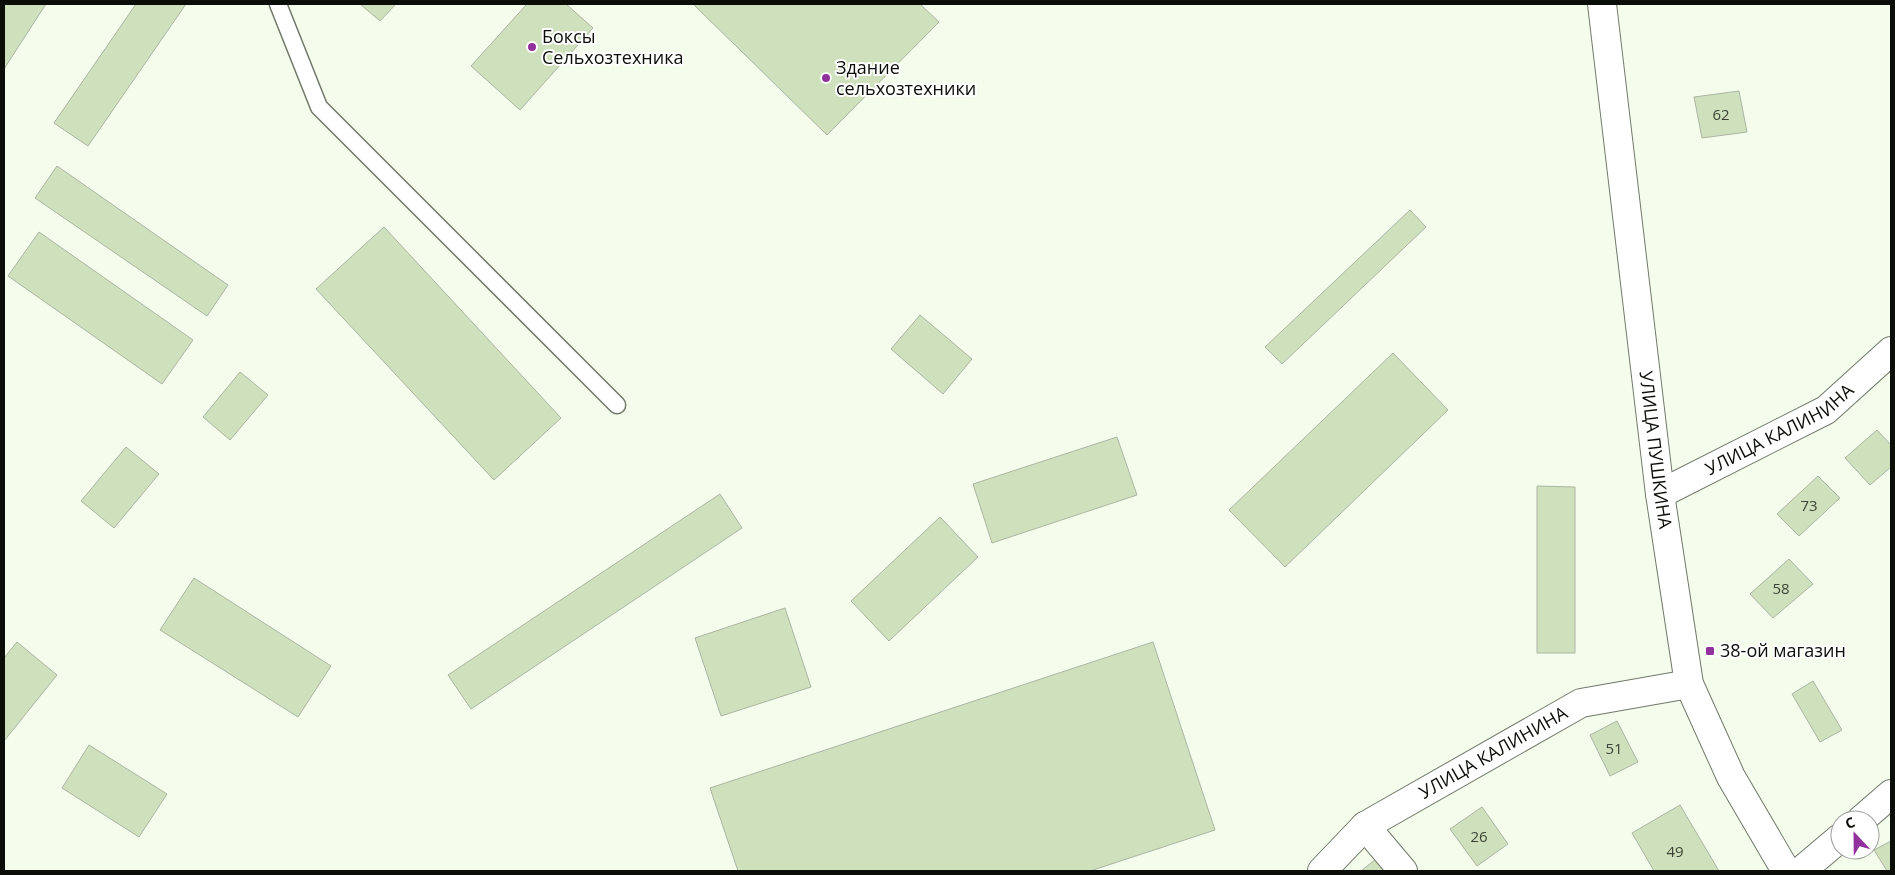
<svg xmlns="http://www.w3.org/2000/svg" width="1895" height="875" viewBox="0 0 1895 875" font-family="'Open Sans',sans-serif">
	<rect width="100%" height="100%" fill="#f4fceb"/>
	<path fill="#cee1bc" stroke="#acb4a4" d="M4,4H46L4,69Z
		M136,4H186L88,146L54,123Z
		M360,4H396L380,21Z
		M527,4H566L593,28L520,110L471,66Z
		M693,4H920L939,22L827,135Z
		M1739,91L1747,132L1702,138L1694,97Z
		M57,166L228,285L207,316L35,198Z
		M1410,210L1426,227L1282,364L1265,347Z
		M384,227L561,418L494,480L316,289Z
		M39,232L193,340L162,384L8,276Z
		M920,315L972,359L943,394L891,349Z
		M1393,353L1448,410L1285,567L1229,510Z
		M240,372L268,395L230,440L203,417Z
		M1877,430L1891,445V467L1870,485L1845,458Z
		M1117,437L1137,495L992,543L973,484Z
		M126,447L159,474L114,528L81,501Z
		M1818,476L1840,498L1799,536L1777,514Z
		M1537,486L1575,487V653H1537Z
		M720,494L742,528L471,709L448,675Z
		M940,517L978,557L889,641L851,601Z
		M1789,559L1813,584L1773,618L1750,594Z
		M194,578L331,666L298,717L160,630Z
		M785,608L811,687L721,716L695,638Z
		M17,642L57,675L4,741V658Z
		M1153,642L1215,830L1090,871H738L710,788Z
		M1813,681L1842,730L1820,742L1792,694Z
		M1617,721L1638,762L1610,776L1590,735Z
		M89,745L167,794L139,837L62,788Z
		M1680,805L1719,871H1654L1632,833Z
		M1482,807L1508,844L1477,866L1450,829Z
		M1891,841V871H1887L1874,850Z
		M1376,859L1386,871H1361Z"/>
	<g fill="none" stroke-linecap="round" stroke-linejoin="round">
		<g stroke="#71796a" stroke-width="19">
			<path id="service" d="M278,4L319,107L617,405"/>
		</g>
		<g stroke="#71796a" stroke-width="30">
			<g id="minor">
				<path id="s1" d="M1660,494L1826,410L1891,351"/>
				<path d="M1861,820L1891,794"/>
				<path d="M1365,826L1403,871"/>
				<path id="s2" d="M1322,871L1365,826L1581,703L1689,684"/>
				<path d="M1801,871L1840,838"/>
			</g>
		</g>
		<g stroke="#71796a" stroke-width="30">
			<g id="secondary">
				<path id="s3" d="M1602,4L1660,494L1689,684L1731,777L1786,871"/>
			</g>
		</g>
		<use href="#service" stroke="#fff" stroke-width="16"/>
		<use href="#minor" stroke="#fff" stroke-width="28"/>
		<use href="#secondary" stroke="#fff" stroke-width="28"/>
	</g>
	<g fill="#91329c" stroke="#fff" stroke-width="2">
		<circle cx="532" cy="47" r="5"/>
		<circle cx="826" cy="78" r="5"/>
		<rect x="1705" y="646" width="10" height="10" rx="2.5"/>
	</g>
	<g text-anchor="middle" stroke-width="4" stroke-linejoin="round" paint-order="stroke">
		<g font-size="15" fill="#3c4335">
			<text x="1721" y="120">62</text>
			<text x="1809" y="511">73</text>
			<text x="1781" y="594">58</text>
			<text x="1614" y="754">51</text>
			<text x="1479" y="842">26</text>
			<text x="1675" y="857">49</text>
		</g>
		<g font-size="18" fill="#0b0e08" stroke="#fff" text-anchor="start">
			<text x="542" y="43">Боксы<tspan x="542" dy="21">Сельхозтехника</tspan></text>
			<text x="836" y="74">Здание<tspan x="836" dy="21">сельхозтехники</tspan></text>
			<text x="1720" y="657">38-ой магазин</text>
		</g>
		<g font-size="18" fill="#0b0e08" stroke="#fff">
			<text dy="6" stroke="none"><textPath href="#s1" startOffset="136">УЛИЦА КАЛИНИНА</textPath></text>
			<text dy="6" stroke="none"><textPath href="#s3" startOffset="449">УЛИЦА ПУШКИНА</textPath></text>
			<text dy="6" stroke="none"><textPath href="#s2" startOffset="210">УЛИЦА КАЛИНИНА</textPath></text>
		</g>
	</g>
	<rect width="1895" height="875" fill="none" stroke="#0b0e08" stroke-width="10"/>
	<g transform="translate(1855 835) rotate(338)"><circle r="24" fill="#ffffff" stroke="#9d9f9c"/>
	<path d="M0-4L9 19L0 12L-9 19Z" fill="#91329c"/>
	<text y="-8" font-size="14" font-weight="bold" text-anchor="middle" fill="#0b0e08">С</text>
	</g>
</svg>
